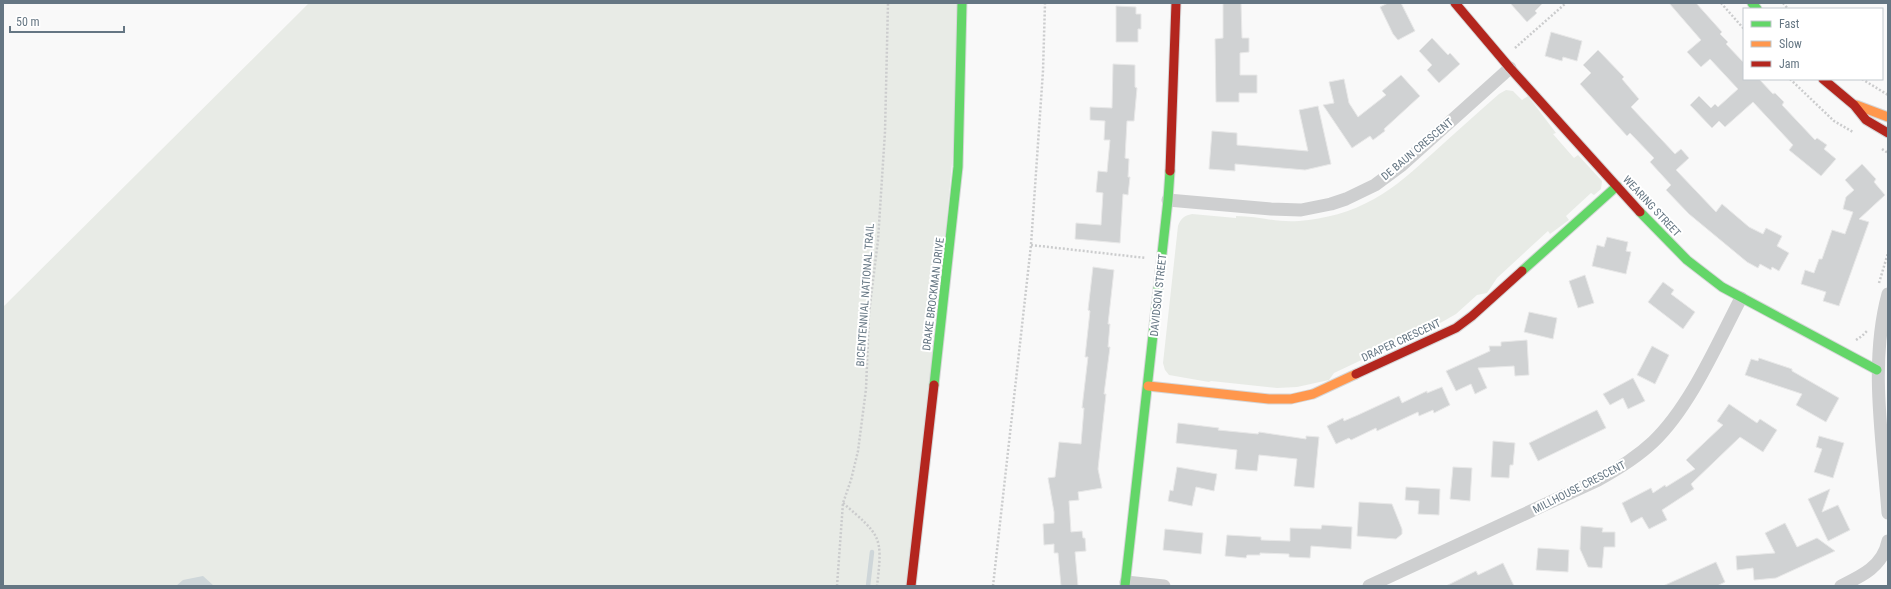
<svg xmlns="http://www.w3.org/2000/svg" width="1891" height="589" viewBox="0 0 1891 589" font-family="'Roboto Condensed',sans-serif">
	<rect width="100%" height="100%" fill="#f9f9f9"/>
	<path fill="#e8ebe6" d="M309,3H962V55L913,586H3V307Z
		M1506,90L1513,91L1522,100L1528,96L1556,133L1553,134L1574,158L1578,155L1602,181L1601,189L1594,195L1591,193L1566,216L1569,220L1550,234L1548,231L1497,278L1487,293L1477,295L1456,314L1442,322L1334,373L1329,380L1297,387L1277,388L1211,381L1209,382L1169,375L1165,370L1163,363L1178,226C1181,218 1184,216 1192,214L1236,218V216C1258,216 1277,223 1299,221C1325,219 1351,212 1374,199C1396,187 1415,169 1433,153C1455,133 1477,113 1499,94Z"/>
	<path fill="#ced6d9" d="M203,576L214,586H176L183,580Z"/>
	<g fill="none" stroke-linecap="round" stroke-linejoin="round">
		<path stroke="#ced6d9" stroke-width="4.5" d="M868,586L872,552"/>
	</g>
	<path fill="#d0d2d3" stroke="#e8e8e8" d="M1223,3H1241L1242,38H1249V52L1240,53V75H1257V93H1239V102H1216L1215,39L1223,38Z
		M1388,3H1401L1415,31L1398,40L1393,34L1380,7Z
		M1510,3H1543L1535,11L1537,13L1527,22Z
		M1669,3H1696L1722,32L1720,34L1728,42L1726,44L1744,63V79H1759L1773,94L1775,93L1784,102L1782,105L1815,140L1817,138L1827,145L1824,149L1836,159L1821,176L1789,150L1793,145L1753,102L1725,127L1719,121L1712,128L1690,105L1699,96L1711,108L1715,104L1718,107L1738,89L1710,59L1701,67L1687,52L1701,40Z
		M1116,6L1136,7V14H1141V29H1138V42H1116Z
		M1551,32L1582,41L1577,61L1563,57L1562,61L1545,56Z
		M1432,38L1448,55L1450,53L1460,64L1439,83L1427,70L1432,65L1419,51Z
		M1598,50L1624,77L1622,79L1639,99L1631,107L1675,154L1681,149L1689,158L1676,170L1716,212L1722,204L1749,227L1763,234L1766,228L1782,236L1777,246L1789,253L1779,271L1772,267L1771,270L1760,264L1758,268L1747,262L1689,214L1666,190L1671,185L1650,162L1654,158L1630,133L1627,136L1580,84L1591,73L1583,65Z
		M1113,64L1135,65V87L1137,88L1134,121H1127L1125,158L1129,159L1128,177H1130L1128,195L1123,194L1120,243L1075,239L1076,223L1101,225L1103,193L1096,192L1098,171L1107,172L1110,140H1104L1105,121L1090,120V107L1112,108Z
		M1401,75L1420,96L1384,129L1385,131L1373,140L1370,136L1352,148L1323,105L1334,103L1329,82L1344,79L1349,103L1358,117L1386,95L1382,91Z
		M1318,106L1331,164L1305,170L1235,164V171L1209,169L1212,131L1237,133V145L1308,151L1299,110Z
		M1862,164L1876,179L1874,182L1885,195L1859,219L1869,222L1839,306L1823,301L1826,292L1801,284L1805,270L1814,273L1819,259H1822L1832,230L1845,234L1853,212L1843,209L1846,197L1854,190L1845,180Z
		M1607,237L1628,242L1626,251L1631,252L1626,274L1592,266L1597,245L1604,247Z
		M1093,267L1114,270L1108,324H1110L1108,347H1110L1104,394H1106L1098,469L1102,488L1078,492L1079,500L1069,501L1071,532L1082,531L1083,538H1085L1086,551L1075,552L1078,586H1061L1058,553H1054V544L1044,545L1043,524L1054,523V512L1048,478L1055,477L1059,442L1081,444L1084,408H1082L1088,357H1085L1090,311L1088,310Z
		M1585,275L1594,303L1578,308L1569,281Z
		M1663,282L1674,290L1671,294L1695,312L1683,329L1648,302Z
		M1529,312L1557,318L1553,339L1524,332Z
		M1527,340L1529,375L1515,376L1514,366L1478,368L1487,388L1475,394L1471,384L1456,391L1446,371L1490,351L1489,346H1501V342Z
		M1652,346L1669,355L1655,384L1637,375Z
		M1759,358L1792,369V371L1839,398L1826,422L1796,405L1802,394L1745,375L1751,359L1758,361Z
		M1633,378L1645,401L1628,409L1623,398L1610,405L1603,394Z
		M1442,387L1450,405L1434,413L1433,410L1419,416L1418,412L1377,431L1376,428L1351,440L1349,438L1336,444L1327,426L1343,418L1344,421L1358,415L1399,396L1402,403L1427,391V393Z
		M1729,404L1757,423L1760,419L1777,430L1763,452L1740,437L1691,484L1694,489L1662,510L1667,520L1649,529L1642,517L1631,523L1622,503L1651,488L1653,493L1665,485L1666,487L1695,469L1686,460L1723,425L1717,421Z
		M1597,410L1606,428L1538,461L1529,443Z
		M1178,423L1219,428L1218,430L1258,434L1259,432L1306,439V436L1319,437L1314,488L1294,486L1297,459L1259,455L1257,471L1235,469L1237,450L1176,443Z
		M1819,436L1844,443L1833,478L1814,472L1822,449L1816,447Z
		M1493,441L1515,443L1513,465H1510L1509,478L1491,477Z
		M1177,467L1217,474L1214,491L1196,487L1192,506L1168,501L1170,490L1173,491Z
		M1453,467L1472,468L1470,501L1450,499Z
		M1406,487L1440,489L1439,515L1418,514L1419,501L1405,500Z
		M1830,489L1822,512L1838,505L1850,530L1828,541L1808,499Z
		M1359,502L1392,504L1402,529V534L1396,539L1357,536Z
		M1785,523L1797,547L1817,538L1835,551L1776,578L1754,580L1753,568L1737,570L1736,556L1775,553L1765,533Z
		M1322,525L1352,527L1351,549L1311,546L1310,558L1289,557V554L1260,553V555H1247L1246,558L1225,556L1227,535L1261,537V540L1290,541V528L1321,529Z
		M1581,526L1603,528L1602,532H1615V547H1604L1602,568L1588,567L1580,549Z
		M1165,529L1203,533L1201,554L1163,550Z
		M1538,548L1569,550L1568,572L1536,570Z
		M1716,562L1725,582L1717,586H1663Z
		M1503,563L1514,586H1446L1476,571L1478,575Z"/>
	<g fill="none" stroke-linecap="round" stroke-linejoin="round">
		<g stroke="#d5d6d7" stroke-width="11">
			<path id="fast" d="M1752,3L1757,9
				M1640,212L1687,260L1722,287L1877,370
				M1522,271L1617,186
				M934,385L958,167L962,3
				M1125,586L1168,200L1170,171"/>
		</g>
		<g stroke="#d5d6d7" stroke-width="11">
			<path id="slow" d="M1856,105L1888,117
				M1148,386L1269,399H1291L1313,394L1356,374"/>
		</g>
		<g stroke="#d5d6d7" stroke-width="11">
			<path id="jam" d="M1455,3L1510,68L1640,212
				M1823,79L1854,105L1866,120L1888,133
				M1170,171L1176,3
				M1356,374L1456,328L1472,316L1522,271
				M911,586L934,385"/>
		</g>
		<path stroke="#cbcccd" stroke-width="2.5" stroke-dasharray="2 2" stroke-linecap="butt" d="M1721,3L1744,29
			M1783,3L1788,9
			M1515,48L1566,3
			M1790,79L1834,121L1853,132
			M1862,79L1888,95
			M1882,149L1888,153
			M1031,245L1146,258
			M1879,283L1888,253
			M1856,340L1862,336L1867,331
			M843,503C881,536 883,536 877,586
			M837,586L843,503L851,480L858,451L866,389L869,313L878,240L885,132L888,3
			M993,586L1031,245L1043,71L1045,3"/>
		<path stroke="#cecfd0" stroke-width="13" d="M1168,200L1271,209L1301,210L1331,204L1346,199L1375,185L1402,165L1510,68
			M1888,294C1869,364 1883,441 1888,513
			M1126,582L1164,586
			M1369,586L1598,480C1618,469 1636,458 1653,442C1690,407 1717,344 1741,298
			M1841,586C1862,576 1883,566 1888,541"/>
		<use href="#fast" stroke="#63d668" stroke-width="9"/>
		<use href="#slow" stroke="#ff974d" stroke-width="9"/>
		<use href="#jam" stroke="#b3261e" stroke-width="9"/>
	</g>
	<g text-anchor="middle" stroke-width="4" stroke-linejoin="round" paint-order="stroke">
		<g font-size="11" fill="#657683" stroke="#fff">
			<text transform="translate(1417 149) rotate(-40)" y="4">DE BAUN CRESCENT</text>
			<text transform="translate(1652 206) rotate(47)" y="4">WEARING STREET</text>
			<text transform="translate(933 294) rotate(-83)" y="4">DRAKE BROCKMAN DRIVE</text>
			<text transform="translate(865 295) rotate(-86)" y="4">BICENTENNIAL NATIONAL TRAIL</text>
			<text transform="translate(1158 295) rotate(-84)" y="4">DAVIDSON STREET</text>
			<text transform="translate(1401 340) rotate(-25)" y="4">DRAPER CRESCENT</text>
			<text transform="translate(1579 487) rotate(-27)" y="4">MILLHOUSE CRESCENT</text>
		</g>
	</g>
	<rect width="1891" height="589" fill="none" stroke="#657683" stroke-width="8"/>
	<rect x="1743" y="8" width="140" height="72" fill="#ffffff" stroke="#c1c8cd"/>
	<rect x="1751" y="21" width="20" height="6" fill="#63d668" stroke="#c1c8cd"/>
	<text x="1779" y="28" font-size="12" fill="#657683">Fast</text>
	<rect x="1751" y="41" width="20" height="6" fill="#ff974d" stroke="#c1c8cd"/>
	<text x="1779" y="48" font-size="12" fill="#657683">Slow</text>
	<rect x="1751" y="61" width="20" height="6" fill="#b3261e" stroke="#c1c8cd"/>
	<text x="1779" y="68" font-size="12" fill="#657683">Jam</text>
	<path d="M10 26v6h114v-6" fill="none" stroke="#657683" stroke-width="2"/>
	<text x="16" y="26" font-size="12" fill="#657683" stroke="#ffffff" stroke-width="3" paint-order="stroke">50 m</text>
</svg>
